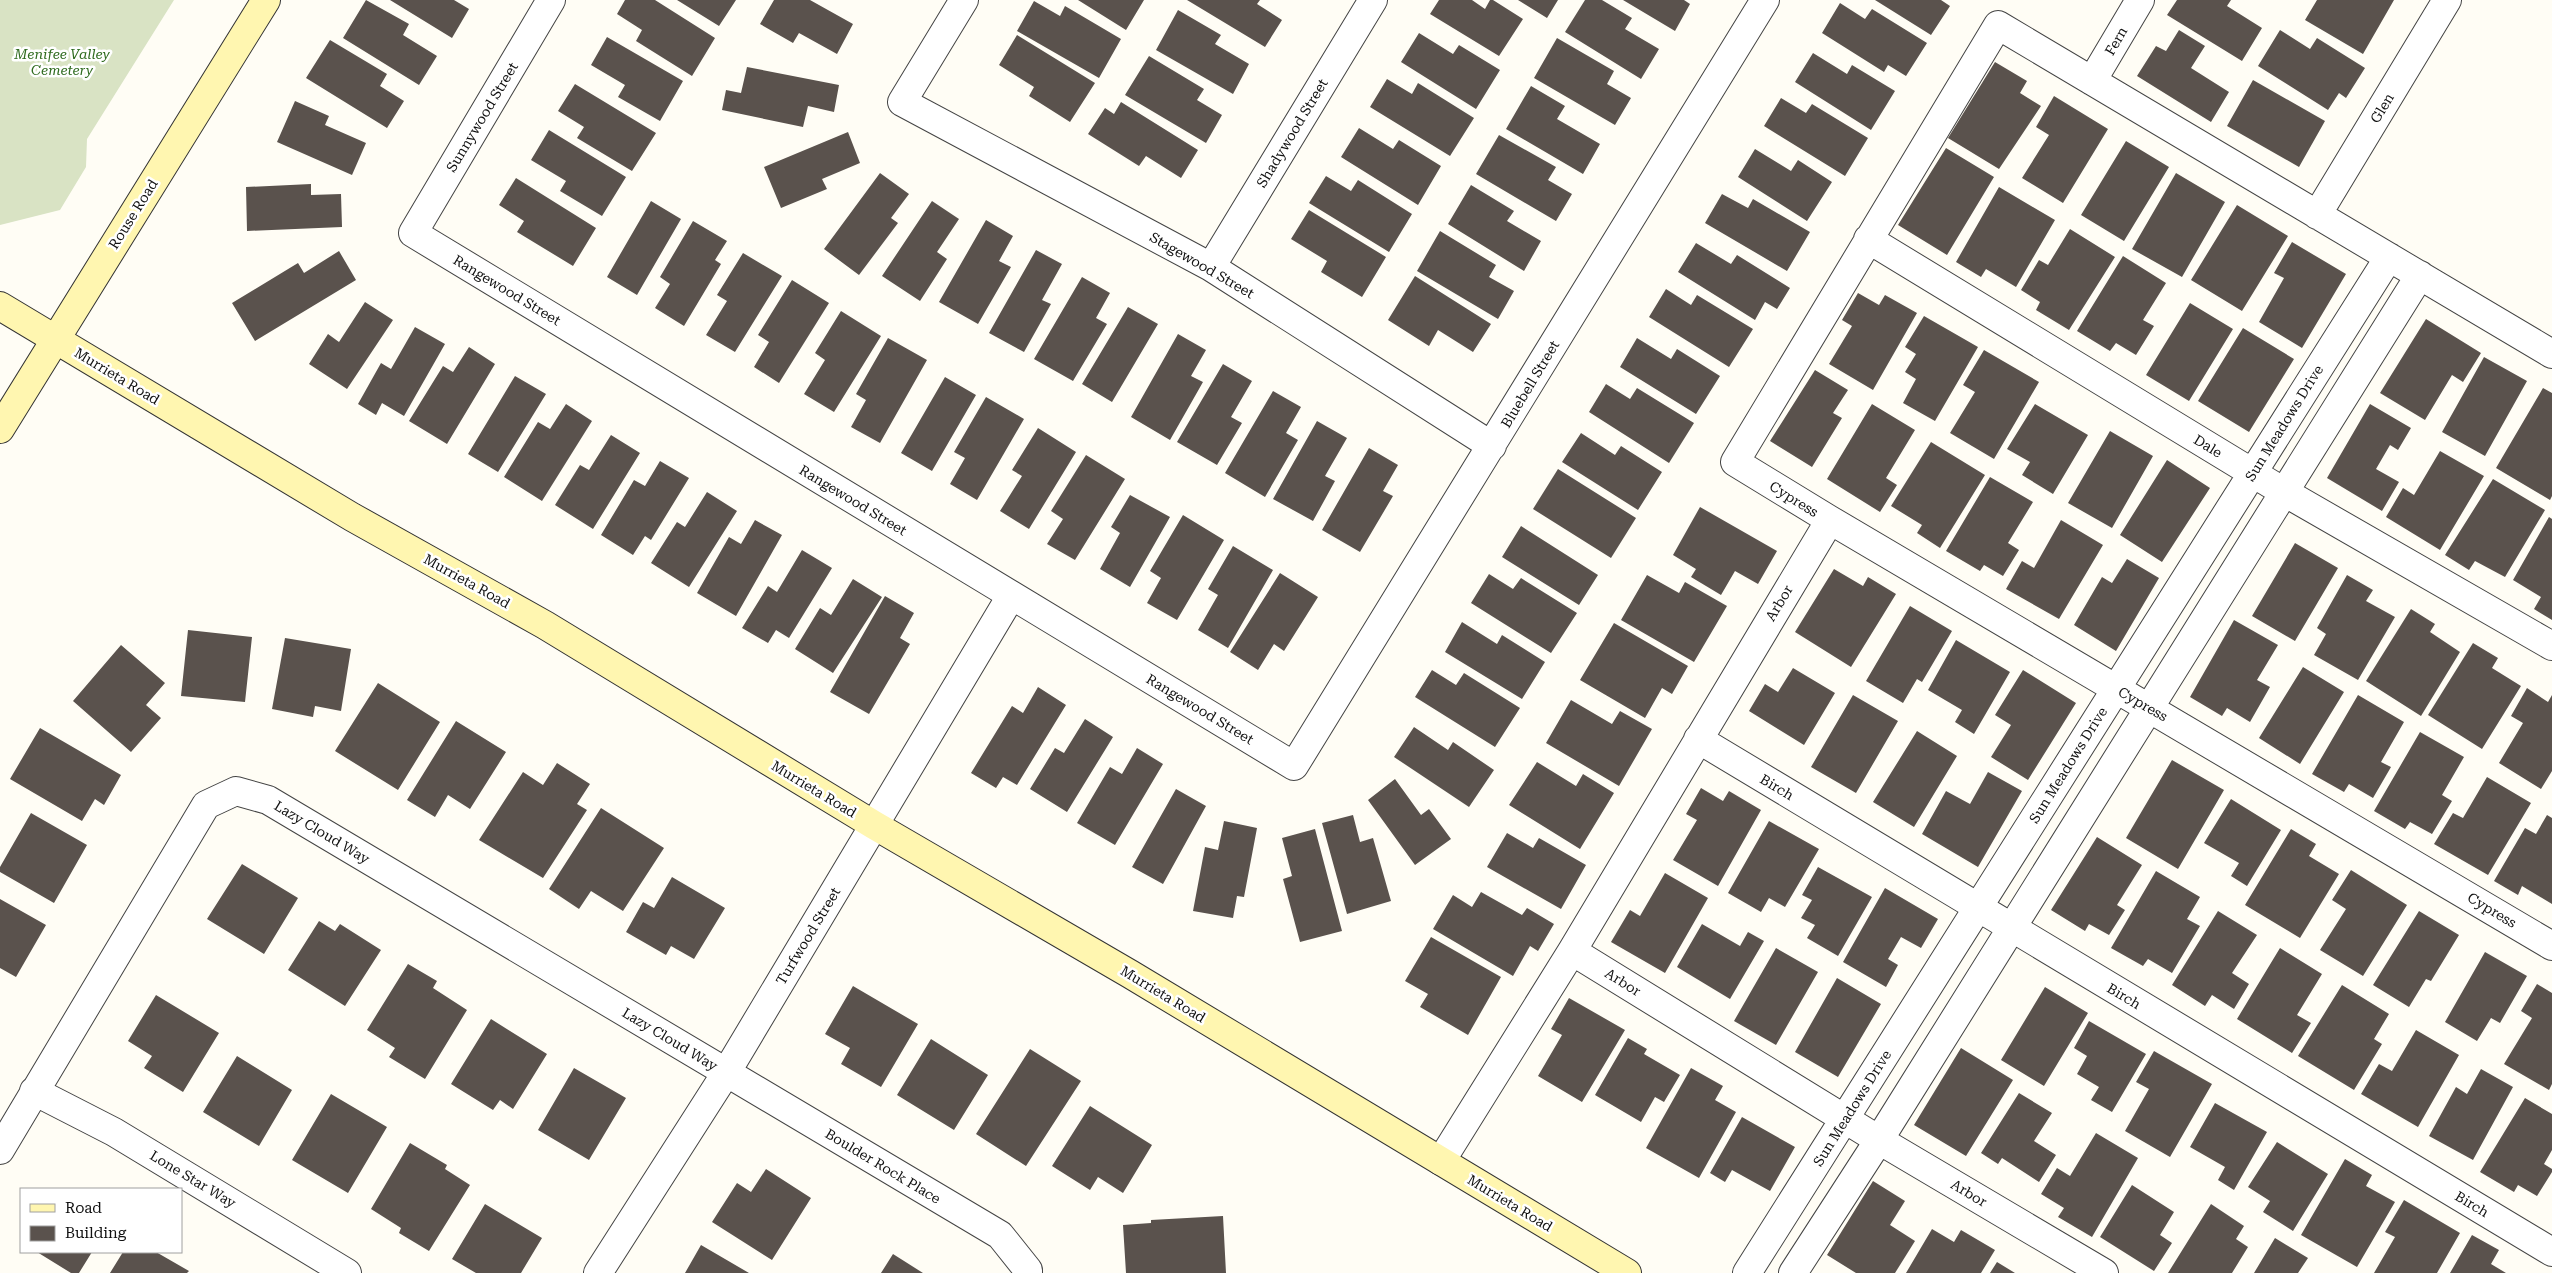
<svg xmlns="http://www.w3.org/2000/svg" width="2552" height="1273" viewBox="0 0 2552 1273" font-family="'Roboto Serif',serif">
	<rect width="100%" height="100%" fill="#fffdf5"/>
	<path fill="#d9e3c4" d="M0,0H174L87,139L86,167L60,210L0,225Z"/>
	<path fill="#5a524d" d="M366,0L409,24L403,35L437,56L419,85L343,38Z
		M390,0H454L469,9L452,38Z
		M625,0H655L715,38L692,76L636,41L642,30L617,14Z
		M677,0H736L719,26Z
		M774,0H810L853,24L837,54L799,33L793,43L760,24Z
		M1078,0H1144L1126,30Z
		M1187,0H1260L1257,4L1282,20L1265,47Z
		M1439,0H1472L1485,9L1490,0H1493L1523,19L1499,56L1430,14Z
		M1518,0H1558L1547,18Z
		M1585,0H1602L1632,18L1625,29L1659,49L1641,79L1565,32Z
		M1623,0H1684L1690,4L1675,31Z
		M1875,0H1941L1950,6L1931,35Z
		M2177,0H2231L2227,6L2262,28L2242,61L2167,15Z
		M2317,0H2394L2363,54L2305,20Z
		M1034,1L1060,16L1065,6L1121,39L1099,78L1017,31Z
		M1840,3L1865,19L1872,9L1927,43L1906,76L1888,65L1884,72L1822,33Z
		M1178,10L1221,35L1215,44L1249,64L1233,94L1156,50Z
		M2179,30L2205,46L2191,68L2229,92L2211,122L2137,76L2156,46L2166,51Z
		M2280,30L2310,49L2317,38L2365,68L2346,98L2339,93L2328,110L2258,66Z
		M1419,33L1453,54L1459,45L1500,70L1476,109L1401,62Z
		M1017,35L1095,83L1070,122L1029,96L1034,87L999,65Z
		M607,37L683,81L660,121L618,97L625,85L591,65Z
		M1557,38L1614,71L1607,84L1631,98L1615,125L1534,78Z
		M330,40L387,74L380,86L404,101L387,128L306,78Z
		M1813,53L1847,74L1852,65L1895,91L1871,130L1795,82Z
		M1149,56L1204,89L1197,100L1222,115L1206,143L1125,95Z
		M1995,62L2027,81L2020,93L2041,106L1999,169L1948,138Z
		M747,67L839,85L834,112L808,106L803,127L722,110L726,90L741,93Z
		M1387,79L1412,94L1418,83L1474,118L1450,156L1370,107Z
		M2253,80L2325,121L2299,167L2227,126Z
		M575,84L656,133L632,171L577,138L584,127L558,111Z
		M1531,86L1565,106L1557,119L1600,144L1583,174L1506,129Z
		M2054,96L2108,129L2063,203L2022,178L2049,135L2036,127Z
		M1781,98L1806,113L1812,104L1868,138L1845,176L1764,126Z
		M295,101L329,116L325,125L366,143L352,175L277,142Z
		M1121,102L1198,150L1181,178L1146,156L1139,166L1088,134L1105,108L1114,114Z
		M1359,128L1393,149L1399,140L1441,166L1418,205L1341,157Z
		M549,130L626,177L602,216L560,191L566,181L531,160Z
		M848,132L860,163L822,179L827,189L781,208L764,167Z
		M1499,135L1556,167L1548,180L1572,194L1556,221L1476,174Z
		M2126,141L2169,167L2124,241L2081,215Z
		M1946,148L1994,177L1947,255L1898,225Z
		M1755,149L1791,171L1798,160L1832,182L1807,221L1738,177Z
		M880,173L909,194L891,218L898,223L859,275L824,249Z
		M2176,173L2225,202L2182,277L2132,249Z
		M1326,176L1351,191L1358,180L1412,214L1389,252L1309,203Z
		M516,178L596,228L573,266L517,232L524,221L499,205Z
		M311,184V195L341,194L342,227L247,231L246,187Z
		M1471,185L1514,211L1507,221L1541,241L1524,271L1448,224Z
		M1999,187L2055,220L2016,287L1986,269L1981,277L1956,262Z
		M1722,194L1748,208L1753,199L1810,232L1787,271L1705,223Z
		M651,201L681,219L637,295L607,277Z
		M932,201L959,219L937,252L947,259L920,301L882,276Z
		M2237,205L2288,236L2242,311L2191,280Z
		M1309,210L1386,257L1362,297L1321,272L1327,261L1291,239Z
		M986,220L1013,236L999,261L1011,267L978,324L939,302Z
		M693,221L727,241L715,260L721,264L684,326L655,308L670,284L660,277Z
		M2070,229L2115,257L2069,330L2036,310L2040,302L2021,290L2039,260L2048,265Z
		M1440,231L1496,265L1489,277L1514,291L1498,319L1417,271Z
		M2292,242L2346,274L2302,348L2259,322L2284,278L2274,273Z
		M1696,243L1731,264L1737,255L1790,288L1777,309L1765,302L1755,320L1678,272Z
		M1036,250L1062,264L1042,300L1051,304L1024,352L989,333Z
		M339,251L356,280L255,341L232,303L298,263L304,273Z
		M743,253L782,276L735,352L706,335L727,301L717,295Z
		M2123,256L2166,283L2143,320L2154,326L2136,355L2116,343L2110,351L2077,331Z
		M1415,276L1491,324L1473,352L1438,330L1429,346L1388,320Z
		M1082,277L1110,293L1096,318L1107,324L1073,381L1034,359Z
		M792,280L829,303L779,383L754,367L769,342L758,335Z
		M1666,289L1691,305L1697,295L1753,329L1729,367L1649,317Z
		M1858,293L1879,305L1885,295L1917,313L1873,390L1829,364L1852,326L1842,320Z
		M365,302L393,320L347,389L309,364L328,334L339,342Z
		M2190,303L2233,329L2189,401L2146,375Z
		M1128,307L1158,324L1112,402L1082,384Z
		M841,311L881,336L834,412L804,394L825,360L815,353Z
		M1924,316L1978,347L1935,421L1903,403L1916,379L1905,372L1916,354L1905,347Z
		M2426,319L2481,353L2463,382L2452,375L2425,420L2380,393Z
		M415,327L445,344L404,416L382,403L376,415L358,404L381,363L391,369Z
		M2243,328L2294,359L2249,432L2198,401Z
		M1178,334L1206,350L1191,376L1203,382L1170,440L1131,417Z
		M888,338L927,360L880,443L851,427L866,400L856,394Z
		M1637,338L1671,359L1677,349L1720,376L1696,414L1620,367Z
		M469,347L495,364L447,444L409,421L443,366L453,372Z
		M1984,350L2039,382L1994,459L1950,433L1975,392L1963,385Z
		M2484,357L2527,381L2485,456L2442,432Z
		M1223,364L1252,381L1231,417L1242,423L1217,465L1177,442Z
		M1815,370L1848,390L1833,413L1842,418L1812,467L1770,441Z
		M515,376L546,394L498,472L468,454Z
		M945,377L976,395L932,471L901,453Z
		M1606,384L1630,399L1637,388L1694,423L1669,463L1589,412Z
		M2543,388L2552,393V496L2550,500L2496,468Z
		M1273,391L1301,407L1286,433L1298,440L1265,497L1225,473Z
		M986,397L1024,419L977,500L950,484L965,458L954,452Z
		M566,404L592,421L542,501L504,477L538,422L550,429Z
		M1872,404L1915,430L1886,478L1897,485L1880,512L1827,479Z
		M2035,404L2088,435L2053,494L2022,475L2030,462L2007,449Z
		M2370,404L2411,428L2398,450L2390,445L2376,469L2399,482L2382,511L2327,478Z
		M1317,421L1347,438L1325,476L1335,481L1313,521L1273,499Z
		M1038,428L1076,452L1029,529L1000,511L1022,476L1012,470Z
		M2110,431L2153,456L2112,528L2068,503Z
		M1581,433L1615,455L1621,446L1662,472L1638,510L1562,462Z
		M611,435L640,453L593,529L555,505L580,465L589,470Z
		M1931,442L1985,475L1940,548L1917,533L1922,525L1891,506Z
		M1369,448L1398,465L1383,491L1393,496L1360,552L1322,530Z
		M2440,451L2484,476L2440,550L2386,517L2403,488L2414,495Z
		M1086,455L1125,479L1075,560L1047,544L1063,519L1051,511Z
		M2167,460L2210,488L2162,562L2120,535Z
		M660,461L689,478L651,540L645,536L633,555L601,535L634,480L645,486Z
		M1558,469L1636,518L1611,558L1533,509Z
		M1990,477L2033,502L2008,543L2019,550L2003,576L1984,565L1980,571L1946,551Z
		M2493,479L2545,510L2505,577L2475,561L2469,570L2445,555Z
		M707,492L737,511L689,587L651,563L677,522L685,527Z
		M1130,495L1170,517L1130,587L1100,569L1120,533L1111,527Z
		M1700,507L1777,551L1758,584L1735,571L1721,595L1691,577L1696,569L1673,555Z
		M1183,515L1224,540L1177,620L1147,603L1161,578L1150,571Z
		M2549,517L2552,519V620L2534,609L2541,597L2513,580Z
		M755,520L782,535L736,616L697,593L729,537L741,544Z
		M2061,520L2103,545L2059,619L2006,589L2022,561L2034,568Z
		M1521,526L1598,575L1579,605L1502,557Z
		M2295,543L2338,568L2295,641L2252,616Z
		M1233,546L1273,570L1228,648L1198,630L1218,595L1208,589Z
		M802,550L832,568L789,638L776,630L768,643L742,628L768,586L777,592Z
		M2127,559L2159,578L2116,651L2074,625L2102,577L2112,583Z
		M1834,569L1863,586L1868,577L1896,594L1851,667L1795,632Z
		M1280,573L1318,597L1284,651L1274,644L1258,670L1230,652Z
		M1489,574L1513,589L1521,578L1577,613L1551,653L1471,603Z
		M1647,575L1679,593L1685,582L1727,606L1694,662L1621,620Z
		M2347,575L2373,590L2366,601L2395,617L2358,680L2314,655L2326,634L2317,628Z
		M853,579L882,597L833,673L795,649L820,608L831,615Z
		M885,596L914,613L900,638L910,644L869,714L830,692Z
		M1910,606L1952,631L1922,682L1917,679L1903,703L1866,681Z
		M2411,609L2435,624L2430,632L2460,652L2421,716L2366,681Z
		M2234,620L2278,645L2257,680L2270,687L2250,722L2227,708L2222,716L2190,697Z
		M1462,622L1497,644L1502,635L1545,662L1522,699L1445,652Z
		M1614,623L1688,666L1672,694L1662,688L1645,718L1580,680Z
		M188,630L252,637L245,702L181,696Z
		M285,638L351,649L341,711L315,706L313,717L272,709Z
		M1956,640L2010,672L1974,734L1955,722L1962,710L1928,690Z
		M2473,643L2498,658L2492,668L2521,686L2482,749L2428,715Z
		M121,645L165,683L146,705L161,718L131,752L73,701Z
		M2303,667L2344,692L2300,764L2259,738Z
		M1793,668L1835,693L1804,745L1749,711L1765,684L1778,692Z
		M1432,670L1456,685L1464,673L1520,708L1495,747L1415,697Z
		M2023,670L2076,703L2028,780L1991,757L2011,725L1995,715Z
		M378,683L440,722L398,790L335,751Z
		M1038,687L1066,705L1017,785L1003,777L996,788L971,773L1012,706L1023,713Z
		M2527,688L2548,702L2552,695V771L2541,789L2499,763L2523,723L2511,716Z
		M1853,695L1898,721L1856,793L1811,767Z
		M2358,695L2404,722L2381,762L2391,767L2373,798L2349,784L2344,792L2312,774Z
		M1571,700L1612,724L1620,711L1652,729L1619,786L1546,743Z
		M1085,719L1113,737L1067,812L1030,789L1055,748L1064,753Z
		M456,721L506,752L470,809L448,795L435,817L407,800Z
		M1414,727L1448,750L1453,742L1494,770L1469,807L1394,757Z
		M40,728L121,775L104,805L95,799L82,821L10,779Z
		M1917,731L1957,756L1914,827L1873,802Z
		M2420,732L2464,757L2442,795L2452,801L2432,834L2410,822L2405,829L2374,811Z
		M1137,748L1163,764L1115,845L1077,823L1110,767L1122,774Z
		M2172,760L2224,790L2178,869L2126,838Z
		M1537,762L1576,786L1583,774L1614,793L1580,849L1509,805Z
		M557,763L590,784L577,804L587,810L543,878L479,840L523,772L543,785Z
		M1988,772L2022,791L1978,867L1922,834L1946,791L1970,804Z
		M2487,777L2531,803L2488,875L2434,844L2453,813L2463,818Z
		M1395,779L1421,815L1429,809L1451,839L1415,865L1368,800Z
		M1701,788L1723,801L1729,791L1761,810L1718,886L1673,860L1697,820L1686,814Z
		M1176,789L1206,806L1163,884L1132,867Z
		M2231,799L2281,830L2247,886L2231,876L2239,863L2204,843Z
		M601,808L664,848L623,911L591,891L579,909L549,889Z
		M31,813L87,845L54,903L0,872V867Z
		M1353,815L1360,842L1373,838L1391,901L1347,914L1322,823Z
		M2547,815L2552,818V904L2522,886L2518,895L2494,881L2525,828L2536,834Z
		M1224,821L1257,828L1244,897L1237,896L1233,918L1193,911L1205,847L1218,850Z
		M1769,821L1819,849L1785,907L1769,898L1761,912L1728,893Z
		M1315,829L1342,931L1300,942L1283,879L1292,876L1282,838Z
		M2291,829L2316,844L2309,856L2339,874L2300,938L2245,905Z
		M1507,833L1533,848L1539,838L1586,865L1561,909L1487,867Z
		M2097,837L2142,865L2117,905L2125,910L2109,935L2089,924L2085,931L2051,910Z
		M242,864L298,898L264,954L207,919Z
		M1818,867L1872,897L1838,956L1807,938L1815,925L1801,918L1812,900L1802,895Z
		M2351,870L2407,905L2363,976L2320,950L2346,909L2332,900Z
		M2156,871L2200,897L2187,919L2200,926L2172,973L2148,959L2143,966L2111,948Z
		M1665,873L1708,898L1665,973L1611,942L1630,910L1640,916Z
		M672,877L725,908L694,959L671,946L666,955L626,932L643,902L654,908Z
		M1885,888L1938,919L1921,948L1901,937L1888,959L1898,965L1886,987L1843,962Z
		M1481,892L1522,915L1527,908L1554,924L1538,951L1530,946L1513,976L1433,929L1453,895L1472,907Z
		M0,899L46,925L16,977L0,968Z
		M2218,911L2257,935L2232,973L2249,984L2234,1009L2212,995L2205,1006L2172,985Z
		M2419,911L2459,935L2431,981L2426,979L2409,1007L2373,985Z
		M319,921L335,931L340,924L381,950L345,1006L288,970Z
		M1702,924L1740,946L1748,932L1764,941L1730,999L1677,967Z
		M1431,937L1501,977L1468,1035L1420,1007L1428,994L1405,981Z
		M1776,948L1818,972L1776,1045L1734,1021Z
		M2280,948L2322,974L2297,1015L2311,1023L2292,1053L2237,1019Z
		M2485,952L2527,976L2500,1023L2491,1018L2477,1041L2445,1022Z
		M408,964L437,981L433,988L467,1010L425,1079L389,1057L395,1048L367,1030Z
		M1837,978L1881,1004L1838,1077L1795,1052Z
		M2537,984L2552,993V1084L2549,1090L2504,1064L2532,1018L2521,1011Z
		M2342,985L2389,1014L2374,1039L2382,1044L2354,1090L2298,1056Z
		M853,986L918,1024L881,1087L841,1064L850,1048L825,1034Z
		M2045,987L2088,1013L2044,1086L2001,1060Z
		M156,995L219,1033L183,1092L144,1068L152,1056L128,1041Z
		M1569,998L1625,1030L1582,1102L1538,1076L1562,1035L1551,1029Z
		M491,1019L547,1054L513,1109L500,1100L493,1110L451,1084Z
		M2089,1021L2146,1054L2112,1112L2091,1100L2099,1087L2077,1074L2087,1056L2074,1048Z
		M2416,1030L2459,1055L2418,1127L2361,1094L2379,1064L2392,1071Z
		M1628,1038L1647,1049L1644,1054L1680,1075L1664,1102L1655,1097L1641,1122L1595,1095Z
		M931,1039L988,1075L954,1130L897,1095Z
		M1961,1048L2013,1080L1966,1156L1914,1125Z
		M1030,1049L1081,1081L1026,1166L976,1134Z
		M2154,1051L2212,1084L2170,1157L2125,1131L2149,1089L2136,1082Z
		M237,1056L292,1090L259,1146L203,1112Z
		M574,1068L626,1098L589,1160L538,1130Z
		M1691,1068L1723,1086L1715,1100L1736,1112L1699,1178L1646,1148Z
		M2481,1069L2513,1087L2473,1160L2429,1136L2456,1087L2467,1094Z
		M2019,1093L2052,1113L2034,1141L2056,1155L2039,1182L2002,1158L1998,1164L1981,1153Z
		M331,1094L387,1127L348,1193L292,1160Z
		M2525,1098L2552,1114V1150L2544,1164L2552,1169V1172L2537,1196L2518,1185L2514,1192L2480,1172Z
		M2215,1103L2267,1132L2234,1190L2218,1180L2225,1167L2190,1147Z
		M1090,1106L1152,1145L1123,1193L1098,1177L1090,1190L1052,1166Z
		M1742,1117L1795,1147L1770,1191L1732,1170L1725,1182L1710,1173Z
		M2096,1133L2138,1158L2092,1237L2058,1217L2064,1208L2041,1194L2057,1168L2070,1176Z
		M2277,1142L2328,1174L2293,1231L2263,1212L2270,1201L2248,1187Z
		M410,1143L447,1165L445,1169L470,1185L429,1251L399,1233L401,1228L371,1209Z
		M2345,1159L2372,1175L2366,1186L2395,1202L2357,1267L2301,1235Z
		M766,1169L811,1198L772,1260L712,1222L737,1183L751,1192Z
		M1873,1181L1905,1201L1890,1225L1915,1241L1895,1273H1856L1827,1255Z
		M2132,1185L2174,1212L2160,1235L2172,1243L2154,1271L2100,1237Z
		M2404,1200L2460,1233L2437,1273H2374L2395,1237L2385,1232Z
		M485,1204L542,1238L521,1273H476L452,1259Z
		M2211,1204L2244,1226L2236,1239L2248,1247L2232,1273H2168Z
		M1223,1216L1226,1273H1126L1123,1225L1151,1223V1220Z
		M1932,1229L1954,1242L1961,1230L1995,1250L1981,1273H1906Z
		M2472,1235L2499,1250L2491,1264L2506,1273H2450Z
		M2275,1238L2308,1258L2298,1273H2254Z
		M701,1245L749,1273H685Z
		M37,1252H92L79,1273H71Z
		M123,1252H156L189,1271L187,1273H110Z
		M893,1254L923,1273H881Z
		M1997,1262L2015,1273H1990Z"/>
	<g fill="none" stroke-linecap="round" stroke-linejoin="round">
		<g stroke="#444" stroke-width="30">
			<path id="street" d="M551,0L413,233L1294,766L1765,0
				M964,0L902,102L1211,267L1492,446
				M2092,81L2140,0
				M2317,215L2447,0
				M1868,239L2284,492L2552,646
				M1211,267L1373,0
				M2552,354L1998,25L1735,462L1830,520L2552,946
				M1698,739L2552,1252
				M1572,951L1879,1140L2104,1273
				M34,1091L114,1132L347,1273
				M0,1150L206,805L236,791L268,800L1000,1235L1028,1270V1273
				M1441,1161L1572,951L1830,520
				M598,1273L726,1073L1011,596
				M1747,1273L2389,257
				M1793,1273L1879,1140L2420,275"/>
		</g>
		<g stroke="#333" stroke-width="30">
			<path id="secondary" d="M0,306L352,517L545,625L874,825L1130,974L1627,1273
				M0,429L266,0"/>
		</g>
		<use href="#street" stroke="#fff" stroke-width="28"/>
		<use href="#secondary" stroke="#fff6b0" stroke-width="28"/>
	</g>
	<g text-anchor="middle" stroke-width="5" stroke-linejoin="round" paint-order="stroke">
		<g font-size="14" fill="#111" stroke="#fff">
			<text transform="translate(2116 41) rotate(-60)" y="5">Fern</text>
			<text transform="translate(2382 108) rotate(-59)" y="5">Glen</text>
			<text transform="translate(482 117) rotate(-59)" y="5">Sunnywood Street</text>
			<text transform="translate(1292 133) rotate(-59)" y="5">Shadywood Street</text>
			<text transform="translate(133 214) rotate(-58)" y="5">Rouse Road</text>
			<text transform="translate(1202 265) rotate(30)" y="5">Stagewood Street</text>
			<text transform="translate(507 290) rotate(31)" y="5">Rangewood Street</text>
			<text transform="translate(117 376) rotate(31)" y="5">Murrieta Road</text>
			<text transform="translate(1530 384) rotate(-59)" y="5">Bluebell Street</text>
			<text transform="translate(2284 423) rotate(-58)" y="5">Sun Meadows Drive</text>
			<text transform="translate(2208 446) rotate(31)" y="5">Dale</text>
			<text transform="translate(1794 499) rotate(32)" y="5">Cypress</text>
			<text transform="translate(853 500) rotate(31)" y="5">Rangewood Street</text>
			<text transform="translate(467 581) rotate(29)" y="5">Murrieta Road</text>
			<text transform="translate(1779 603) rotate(-59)" y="5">Arbor</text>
			<text transform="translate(2143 704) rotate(30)" y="5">Cypress</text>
			<text transform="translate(1200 709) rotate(31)" y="5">Rangewood Street</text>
			<text transform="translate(2068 765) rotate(-58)" y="5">Sun Meadows Drive</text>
			<text transform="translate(1777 787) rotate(31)" y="5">Birch</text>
			<text transform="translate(814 789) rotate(31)" y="5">Murrieta Road</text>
			<text transform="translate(322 832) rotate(31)" y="5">Lazy Cloud Way</text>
			<text transform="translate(2492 910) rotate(31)" y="5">Cypress</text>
			<text transform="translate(808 936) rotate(-59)" y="5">Turfwood Street</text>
			<text transform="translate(1623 982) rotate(32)" y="5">Arbor</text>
			<text transform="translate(1163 994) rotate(31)" y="5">Murrieta Road</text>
			<text transform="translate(2124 996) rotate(31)" y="5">Birch</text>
			<text transform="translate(670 1039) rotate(31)" y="5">Lazy Cloud Way</text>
			<text transform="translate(1852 1108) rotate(-58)" y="5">Sun Meadows Drive</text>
			<text transform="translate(883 1166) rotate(31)" y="5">Boulder Rock Place</text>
			<text transform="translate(193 1179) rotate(31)" y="5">Lone Star Way</text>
			<text transform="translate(1969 1193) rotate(31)" y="5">Arbor</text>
			<text transform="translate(1510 1203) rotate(31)" y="5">Murrieta Road</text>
			<text transform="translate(2472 1204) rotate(31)" y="5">Birch</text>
		</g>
		<g font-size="14" font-style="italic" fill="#2f6b1f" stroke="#fff">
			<text x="62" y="59">Menifee Valley<tspan x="62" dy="16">Cemetery</tspan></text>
		</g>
	</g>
	<rect x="20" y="1188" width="162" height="65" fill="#ffffff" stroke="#a0a0a0"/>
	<rect x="30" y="1204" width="25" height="8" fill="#fff6b0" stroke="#a0a0a0"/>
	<text x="65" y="1213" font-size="15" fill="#111111">Road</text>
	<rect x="30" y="1226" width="25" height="15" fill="#5a524d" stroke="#a0a0a0"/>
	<text x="65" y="1238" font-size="15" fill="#111111">Building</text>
</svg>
